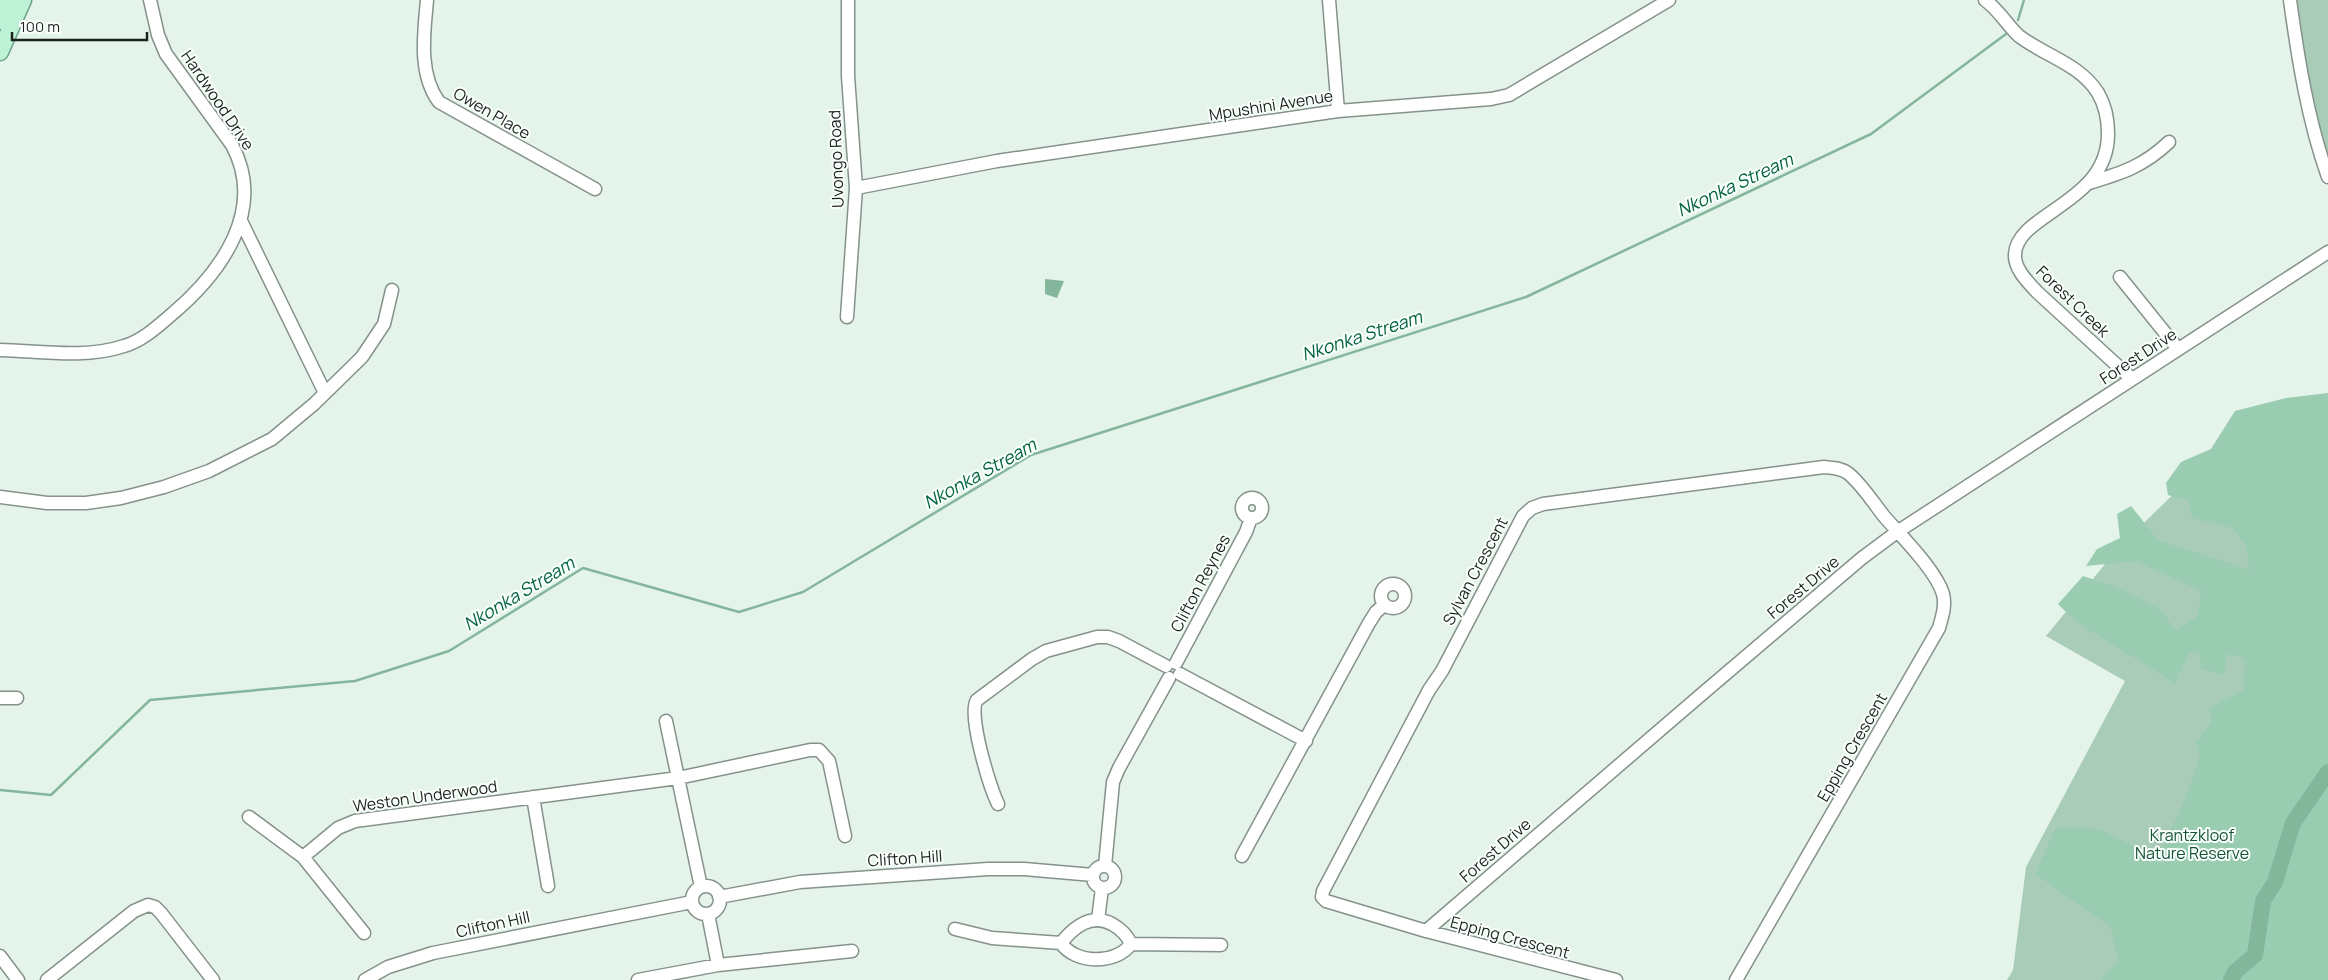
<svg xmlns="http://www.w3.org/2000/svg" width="2328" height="980" viewBox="0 0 2328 980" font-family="Manrope,sans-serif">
	<rect width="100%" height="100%" fill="#e5f4eb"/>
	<path fill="#a8ccb8" d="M2291,0H2328V175Z
		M2286,421L2328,980H2007L2013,970L2026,867L2125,681L2046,636L2119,547L2218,451Z"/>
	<path fill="#99ccb1" d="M2328,393V980H2101L2118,961L2110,926L2035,874L2056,827L2099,829L2152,855L2159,854L2184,802L2200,756L2196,744L2211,723V707L2244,690L2245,658L2227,654L2224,674L2201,669L2199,651L2189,653L2175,683L2075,621L2058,604L2083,576L2114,586L2160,609L2176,631L2198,616L2201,591L2136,561L2086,566L2097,549L2120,538L2117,514L2131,506L2159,541L2249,569L2246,546L2233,528L2192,518L2189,501L2168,495L2166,483L2181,462L2211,449L2235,411L2286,398Z"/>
	<path fill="#84b69c" d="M1045,279L1064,281L1057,298L1045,294Z"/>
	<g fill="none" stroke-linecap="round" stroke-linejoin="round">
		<path stroke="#84b69c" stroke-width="2.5" d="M2018,20L2024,0
			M0,790L51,795L150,700L355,681L449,651L583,568L739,612L803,592L1031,455L1526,297L1871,134L2006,34"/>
		<path stroke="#84b69c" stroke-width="16" d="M2231,980L2235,972L2255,955L2263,901L2275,882L2293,823L2328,772"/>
		<g stroke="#84928a" stroke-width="15">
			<path id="minor" d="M427,0C424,33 418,74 439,102L595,189
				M1329,0L1338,111
				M1985,0C1999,10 2007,25 2019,36C2045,56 2080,64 2098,93C2105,105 2108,120 2108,133C2109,203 2017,213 2015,254C2014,269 2028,282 2037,292L2132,379
				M2290,0C2298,59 2308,121 2328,177
				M2089,183C2122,173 2144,166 2169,142
				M856,188L997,161L1338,111L1491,99L1509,95L1669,0
				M241,221L325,393
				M2120,277L2178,349
				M847,317L856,188L848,76V0
				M0,350C40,351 85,359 124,346C142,341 158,326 171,315C221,273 267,210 232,145L166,54L158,35L150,0
				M0,497L47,503H86L121,498L164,487L209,471L272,439L314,404L362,357L384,324L392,290
				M1242 508a10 10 0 1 1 20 0a10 10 0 1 1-20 0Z
				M1381 596a12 12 0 1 1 24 0a12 12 0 1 1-24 0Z
				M1176,663L1246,532L1251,518
				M1180,674L1306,741
				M0,698H17
				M666,721L701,887
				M533,797L548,886
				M998,804C990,788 967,713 977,700L1032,659L1046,651L1097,637H1108L1119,641L1166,666
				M249,817L303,857L364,933
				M1242,856L1369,623L1376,612L1384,605
				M303,857L338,828L355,821L678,778L810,750H819L829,761L845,836
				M1105,866L1113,782L1119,768L1169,678
				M1093 877a11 11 0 1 1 22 0a11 11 0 1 1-22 0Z
				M692 900a14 14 0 1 1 28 0a14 14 0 1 1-28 0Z
				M719,897L800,882L988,869H1024L1093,875
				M708,914L718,965
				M1098,920L1102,888
				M955,929L992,938L1061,943C1075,964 1116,965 1131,944
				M1426,931L1616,980
				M1061,943C1074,927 1091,913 1112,924C1121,929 1127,935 1131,944
				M1131,944L1221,945
				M0,956L18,980
				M47,980L134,911L148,905L155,907L161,913L213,980
				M365,980L388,967L433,953L692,902
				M638,980L718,965L852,951
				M1736,980L1939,628C1942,617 1946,606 1943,594C1936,570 1900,535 1883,515C1873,502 1862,485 1849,474C1842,468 1833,468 1824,467L1543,504L1532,508L1523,516L1442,671L1429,690L1323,891L1322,897L1326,901L1426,931L1702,694L1862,558L1897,532L2328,252"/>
		</g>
		<g stroke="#6aa285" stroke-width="19">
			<path id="major" d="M0,21L9,0
				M0,52L23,0"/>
		</g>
		<use href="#minor" stroke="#fff" stroke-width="12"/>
		<use href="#major" stroke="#bff1d7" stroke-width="16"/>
	</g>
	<g text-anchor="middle" stroke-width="4" stroke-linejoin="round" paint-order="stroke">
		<g font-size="16" fill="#1c211e" stroke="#f9fffb">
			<text transform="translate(218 100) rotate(56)" y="6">Hardwood Drive</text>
			<text transform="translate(1271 105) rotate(-9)" y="6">Mpushini Avenue</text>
			<text transform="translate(492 113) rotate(30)" y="6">Owen Place</text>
			<text transform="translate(836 159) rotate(-92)" y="6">Uvongo Road</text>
			<text transform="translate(2073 301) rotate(44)" y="6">Forest Creek</text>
			<text transform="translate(2138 356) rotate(-33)" y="6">Forest Drive</text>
			<text transform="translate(1475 571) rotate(-62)" y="6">Sylvan Crescent</text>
			<text transform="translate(1200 583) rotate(-62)" y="6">Clifton Reynes</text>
			<text transform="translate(1803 587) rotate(-40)" y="6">Forest Drive</text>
			<text transform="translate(1852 747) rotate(-60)" y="6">Epping Crescent</text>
			<text transform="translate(425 796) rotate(-8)" y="6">Weston Underwood</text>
			<text transform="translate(1495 850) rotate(-41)" y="6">Forest Drive</text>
			<text transform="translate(905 858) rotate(-4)" y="6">Clifton Hill</text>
			<text transform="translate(493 924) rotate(-12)" y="6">Clifton Hill</text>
			<text transform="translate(1510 937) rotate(15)" y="6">Epping Crescent</text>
		</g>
		<g font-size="16" fill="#155339" stroke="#f9fffb">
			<text x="2192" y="841">Krantzkloof<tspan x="2192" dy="18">Nature Reserve</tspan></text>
		</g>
		<g font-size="18" font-style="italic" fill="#046241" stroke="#f9fffb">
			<text transform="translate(1735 185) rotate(-25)" y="6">Nkonka Stream</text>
			<text transform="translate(1362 336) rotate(-18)" y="6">Nkonka Stream</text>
			<text transform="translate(980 474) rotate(-29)" y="6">Nkonka Stream</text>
			<text transform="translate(519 594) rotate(-31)" y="6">Nkonka Stream</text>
		</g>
	</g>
	<path d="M12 32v8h135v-8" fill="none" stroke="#1c211e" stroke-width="2.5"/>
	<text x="20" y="32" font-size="15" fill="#1c211e" stroke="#f9fffb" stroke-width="4" paint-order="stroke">100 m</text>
</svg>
